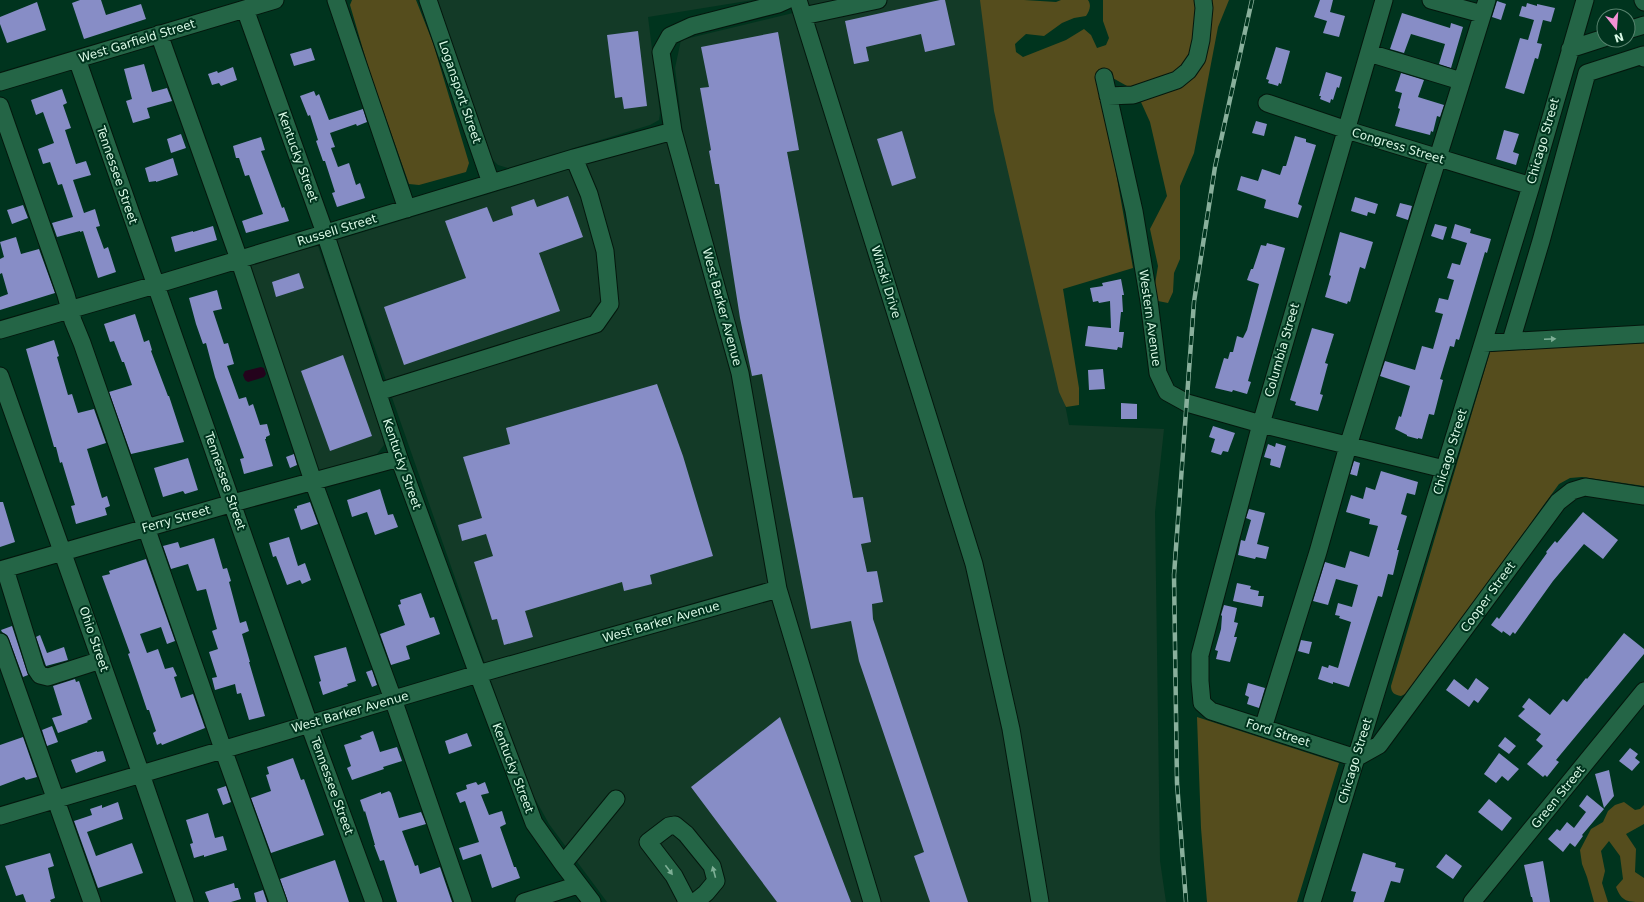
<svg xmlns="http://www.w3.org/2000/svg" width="1644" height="902" viewBox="0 0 1644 902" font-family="'DejaVu Sans',sans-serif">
	<rect width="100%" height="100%" fill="#00341e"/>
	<path fill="#133a27" d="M437,0H753L648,17L660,113L659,120L650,125L508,168L498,165L489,156Z
		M801,0H986L1069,425L1164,429L1155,512L1160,861L1166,902H607L549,824L527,784L337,240L683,135L675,68L681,40L793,13Z
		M318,246L382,434L384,445L377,454L309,475L248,265L253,262Z"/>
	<path fill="#554d1d" d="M352,0H416L433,43L469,163L466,172L419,185L409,184L369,70L350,5Z
		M980,0H1024L1056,2L1061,0H1088C1092,6 1089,11 1086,16L1074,18L1062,23L1044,36L1026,34L1015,44L1016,52L1023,57L1066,40L1084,29L1091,35L1097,48L1106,45L1109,38L1103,21V0H1229L1218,27L1194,153L1180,186V259L1174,273L1173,292L1168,303L1158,301L1154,290L1158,266L1150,229L1167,196L1150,122L1136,91L1102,72L1100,83L1133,268L1063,289L1079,388V405L1066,407L1059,392L994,111Z
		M1644,343V486L1582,477L1570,478L1559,484L1407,693L1401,696C1394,695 1391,692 1391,686L1490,352L1497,351Z
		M1197,717L1339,763L1297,902H1207L1201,828Z
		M1624,802L1635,810L1640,809L1644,805V824L1626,834L1636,849L1635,872L1644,878V902C1627,902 1622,902 1616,887L1623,879L1620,856L1609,841L1601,851L1605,871L1602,883L1608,902H1594L1587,877L1582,864L1580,850L1591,829L1603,822L1608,811L1615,805Z"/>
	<path fill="#24031c" d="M261,367L264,368L266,374L264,377L248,382L245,380L243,375L245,371Z"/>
	<path fill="#878dc6" d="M80,0H101L106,15L141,4L146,19L84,39L72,3Z
		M940,0H945L955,45L925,52L921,34L866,47L869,61L854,64L845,21Z
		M1320,0H1333L1330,12L1345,16L1339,37L1323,33L1327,21L1314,17Z
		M1497,1L1506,4L1501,20L1492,17Z
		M37,2L46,30L7,43L0,24V17Z
		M1527,3L1537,6V4L1555,8L1551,22L1543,20L1537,43L1542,44L1538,59L1535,58L1524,94L1505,88L1520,38L1528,40L1534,20L1519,16L1522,6L1526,7Z
		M1402,13L1450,28L1451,23L1463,27L1451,68L1439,64L1445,44L1411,34L1404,53L1390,49Z
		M638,31L647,106L624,109L622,97L615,98L607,35Z
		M778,32L799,150L787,152L853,498L863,497L871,542L861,544L867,572L877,571L883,602L872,604L873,619L968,902H930L914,856L924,852L859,661L851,621L811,629L762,374L752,376L740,318L719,184H715L709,151L711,150L700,88L709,87L701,47Z
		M1276,47L1290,51L1281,84L1279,83L1278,86L1268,83L1269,80L1266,79Z
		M311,48L315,60L294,66L290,54Z
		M144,64L152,92L167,88L172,101L147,108L150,118L133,123L126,101L132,99L124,69Z
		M233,67L237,80L221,86L219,83L212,85L208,74L217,71L218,73Z
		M1326,72L1342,77L1339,88L1337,87L1333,100L1331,99L1330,103L1320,99L1321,96H1319Z
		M1401,73L1424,80L1418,97L1444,105L1440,117L1437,116L1433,132L1431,131L1430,135L1395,126L1400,109L1398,108L1402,93L1395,91Z
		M62,89L67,103L63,105L71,128L65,130L76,164L86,161L91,175L73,180L84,213L95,209L100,226L96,227L104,249L108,247L116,272L98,278L83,231L80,232V231L57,237L52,223L73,217L62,184L58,185L50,162L43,164L38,149L54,143L43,112L36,115L31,100Z
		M314,91L316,96L319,94L329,120L363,109L367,122L357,126L356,124L330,133L335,147L331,148L338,167L349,163L356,185L360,183L365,198L337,207L332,193L335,192L325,161H323L316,141L318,140L310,115L308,116L300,96Z
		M1256,121L1267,124L1264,136L1252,133Z
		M1504,130L1519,134L1513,152L1519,154L1516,165L1496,159Z
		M902,131L916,178L892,186L877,139Z
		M181,134L186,148L171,153L167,139Z
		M1295,136L1306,139V142L1316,145L1298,204L1302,206L1298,218L1264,208L1266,200L1264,199L1237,190L1241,176L1258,181L1262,169L1280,175L1283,166H1286Z
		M261,137L265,150L261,151L282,208L284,207L289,221L246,233L242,221L263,214L249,175L245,176L239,158H236L233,146Z
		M173,158L178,175L156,182V181L149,182L145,168Z
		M568,196L583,237L539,253L560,311L404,365L384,307L466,278L445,221L487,207L493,222L513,215L511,207L534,199L537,207Z
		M1355,197L1378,204L1375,214L1368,212L1367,216L1351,211Z
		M1400,203L1412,206L1408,220L1396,216Z
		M23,205L28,218L12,224L7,210Z
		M1435,224L1447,227L1443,240L1431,236Z
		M1455,224L1471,229L1470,233L1491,239L1487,253L1485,252L1459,340L1456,339L1454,347L1450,346L1440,379L1443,380L1434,415L1429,414L1422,439L1418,438V439L1407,436V435L1395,429L1399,416L1401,417L1410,386L1380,376L1385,361L1415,370L1422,346L1433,349L1443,314L1435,312L1439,298L1448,300L1454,280L1447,278L1452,263L1460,265L1467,243L1451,238Z
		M213,226L217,240L175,252L171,237L193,231V232Z
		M1340,232L1373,242L1365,269L1360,267L1350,302L1348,301L1347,304L1325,297L1331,276L1329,275Z
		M16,237L21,254L39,249L55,293L0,310V297L8,294L2,273L0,274V259L4,257L0,242Z
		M1267,243L1285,248L1248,381L1251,382L1247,394L1233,390L1232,392L1215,388L1224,358L1228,359L1230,352H1233L1237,336L1243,338L1247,330L1259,284L1247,280L1251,269H1253L1261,245L1266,246Z
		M299,273L304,288L276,297L272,282Z
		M1121,279L1124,295H1122L1123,312H1121L1119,332H1124L1122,348L1118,347L1117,350L1085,346L1088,326L1111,328L1110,301L1099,303L1098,301L1093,302L1090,288L1103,286L1102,283Z
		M217,290L222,309L213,311L224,344L228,343L234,364L227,366L239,399L246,397L249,406L253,404L260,425L267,424L270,435L266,437V439H265L273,466L244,474L240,459L244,458L215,377L206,343L203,344L196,324L189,298Z
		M135,314L144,342L149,340L152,350L151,351L168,396H169L184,442L131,454L109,392L132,385L124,362H122L114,341L110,342L104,324Z
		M1312,328L1334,334L1325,363L1328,364L1320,394L1323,395L1318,411L1295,405L1296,402L1290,400Z
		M54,340L59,356L57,357L68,395L72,394L78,413L94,409L106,443L87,449L102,498L107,496L110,506L105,508L107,515L76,524L71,506L75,505L65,472L62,462L60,463L56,447H54L26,349Z
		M343,355L372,436L330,451L301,371Z
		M1103,369L1105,389L1089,390L1088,370Z
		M657,384L683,456L713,556L650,575L652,584L624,591L622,582L525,611L533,637L504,645L497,619L492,620L474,562L493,556L486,534L462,541L458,525L482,518L463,457L510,444L506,428Z
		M1121,403L1137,404V419H1121Z
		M1213,426L1235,433L1228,452L1223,451L1221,455L1211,452L1215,439L1209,437Z
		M1276,443L1286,446L1280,468L1270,465L1271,459L1264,457L1268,444L1275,447Z
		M294,454L297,465L290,468L286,457Z
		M188,458L198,490L185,494L183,491L163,497L154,468Z
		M1354,461L1360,463L1357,476L1350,474Z
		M1381,471L1418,482L1415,495L1407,493L1401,514L1407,516L1397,550H1399L1393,575L1388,574L1382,597L1378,596L1349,687L1333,682V684L1318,679L1322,666L1328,668L1329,665L1338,668L1351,622L1339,618L1340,616L1335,615L1338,603L1352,607L1358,585L1336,579L1328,605L1313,601L1325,562L1345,568L1350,551L1369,557L1378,526L1369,524L1370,519L1346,512L1351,495L1363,499L1366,487L1375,490Z
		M380,489L388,515L393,514L398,527L375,535L367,512L352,517L347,500Z
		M0,502H3L15,542L0,547Z
		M310,502L318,524L301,530L294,509L297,508V506Z
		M1249,509L1265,513L1257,544L1269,547L1266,559L1256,557L1255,559L1238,555L1241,540L1245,541L1251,520L1246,518Z
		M1583,512L1618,540L1603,559L1584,544L1553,581L1515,634L1513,632L1510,636L1503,631L1502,633L1491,625L1497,617L1499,619L1547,553L1546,552L1555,541L1557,543Z
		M289,537L298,566L305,563L311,580L302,584L300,580L287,585L276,556L273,557L269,543Z
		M214,538L223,569L227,568L231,581L229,582L240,623L246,621L249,631L242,634L250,662H249L265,716L249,720L241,693L237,694L235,684L215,690L212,678L217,677L209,652L218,649L212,631L217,629L206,589L197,591L188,564L171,569L163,546L178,542L180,548Z
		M146,559L175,641L167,644L161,627L140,634L147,653L158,649L165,669L173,667L177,676L174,677L181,698L193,694L205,728L162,745L161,743L157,745L153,733L156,731L149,710H147L138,683L128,654L130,653L102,576L110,574L109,571Z
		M1237,583L1251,586L1250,589L1259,591L1258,596H1264L1262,607L1233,601Z
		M421,593L430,618L434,617L440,634L406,646L410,659L391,665L380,634L405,625L398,605L401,604L400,600Z
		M1224,605L1237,608L1234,622L1238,623L1234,637H1237L1230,662L1216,659L1218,651L1215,650L1221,629L1222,616L1221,615Z
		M12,626L28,675L23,677L9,639L7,635L2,632L1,630Z
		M1624,633L1644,649V654L1556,760L1559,762L1547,777L1545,775L1543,777L1527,764L1543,746L1536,740L1541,734L1518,716L1525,709L1522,707L1529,698L1550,715L1563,699L1567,702L1586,678L1587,679Z
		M40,635L47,653L64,647L68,660L46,666L36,637Z
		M1301,640L1312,642L1309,654L1298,651Z
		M346,647L356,681L347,684L348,686L323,695L319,682L321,681L314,656Z
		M372,670L377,685L372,687L366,672Z
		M1476,678L1489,688L1478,703L1474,700L1469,707L1446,690L1454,679L1468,690Z
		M75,679L76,682L79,681L92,719L87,721L88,722L58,733L52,718L62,715L53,686Z
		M1248,683L1265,688L1259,708L1247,704L1249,697L1245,695Z
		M780,717L851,902H777L691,787Z
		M52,726L58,742L47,746L42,730Z
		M373,731L380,752L397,747L402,761L383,767L384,769L352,780L347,768L351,766L344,745L362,739L360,736Z
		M467,733L472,746L449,754L445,741Z
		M23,737L37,777L26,780L24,777L0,786V745Z
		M1505,737L1516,746L1509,754L1498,746Z
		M1630,748L1638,754L1635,758L1640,762L1632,771L1619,761Z
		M97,751V752L103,751L106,761L76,773L71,760Z
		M1499,753L1519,769L1508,781L1502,776L1496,783L1484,774Z
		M293,758L301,780L304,779L324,835L271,853L251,798L271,791L266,775L269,774L267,767Z
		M1609,770L1614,796L1604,808L1595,774Z
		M476,782L478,785L485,782L489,793L481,795L489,815L502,811L506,824L500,827L514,867H516L520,878L492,888L481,854L463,860L459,848L479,842L465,801L460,803L456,793L467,789L466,785Z
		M226,786L231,802L223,805L217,789Z
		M389,791L391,793L399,818L421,812L426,824L402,831L415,866L418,865L420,874L440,867L452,902H397L384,860L380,861L374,845H375L365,811L364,812L360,800L381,792V794Z
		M1587,795L1604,809L1582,835L1583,836L1575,847L1570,843L1563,852L1548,839L1557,829L1560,831L1567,822L1574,828L1586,812L1579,806Z
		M1489,799L1512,818L1502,831L1478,812Z
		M118,802L123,819L87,832L96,856L132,843L143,873L98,888L74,821L92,815L90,809L102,805V808Z
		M208,813L215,838L223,836L227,850L204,857V855L194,858L190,844L193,843L186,820Z
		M50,853L54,866L48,868L55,898L50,900L51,902H26L23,894L16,896L5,866Z
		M1363,853L1396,863L1395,867L1404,869L1400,883L1391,881L1384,902H1353L1356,892L1351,891Z
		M1446,854L1462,866L1453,879L1436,867Z
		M335,860L349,902H288L280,879Z
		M1543,861L1550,902H1533L1532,897H1531L1524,865Z
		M234,883L235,888H238L241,899L231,902H209L205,892Z
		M263,890L267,902H256L254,893Z"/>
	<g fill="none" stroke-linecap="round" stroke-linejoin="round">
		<g stroke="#04170d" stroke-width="19">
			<path id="minor" d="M336,0L407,209
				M428,0L491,183
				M798,0L974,564L1011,729L1040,902
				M1431,0L1482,14
				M1643,0L1644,2
				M245,9L325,233L399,458L478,674L534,823L563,864L592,902
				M803,16L878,0
				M1628,30L1644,25
				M159,34L239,259L313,481L393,699L463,902
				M1570,49L1604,38
				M1369,53L1461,81
				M77,59L309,724L374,902
				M1104,77L1134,211L1149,301L1158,373L1167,392L1187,403L1261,424L1444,469
				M0,82L275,0
				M1108,96L1133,95L1177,80L1188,71L1197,58L1201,40L1204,8L1203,0
				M1267,103L1347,130L1531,186
				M0,106L66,295L73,321L82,343L223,749L278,902
				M0,330L155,285L574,158L673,131
				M1511,341L1541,241L1587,73L1643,55L1644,58
				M1483,343L1644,334
				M0,376L141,774L185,902
				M378,392L596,324L610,304L605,251L589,194L574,158
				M5,569L36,669L40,675L48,677L101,660
				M0,570L233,503L399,458
				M778,589L872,902
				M0,642L92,902
				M1263,728L1318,552L1348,446L1487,0
				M1356,758L1211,711L1202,703L1200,681V655L1261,424L1384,0
				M1356,758L1379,745L1558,502L1572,491L1585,487L1644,496
				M0,816L478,674L778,589L740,373L673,131L661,52L670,36L692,26L778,4L787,0
				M563,864L616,799
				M524,902L578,885
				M686,902V899L674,876L648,842L669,826L675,825L686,834L712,866L716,881L706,893L695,902
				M1312,902L1531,186L1585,0
				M1472,902L1644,691"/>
		</g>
		<use href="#minor" stroke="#246546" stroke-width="17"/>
		<g stroke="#89b09c" stroke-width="4.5">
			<path id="rail" d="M1186,902L1177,783L1174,575L1194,302L1215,167L1252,0"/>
		</g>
		<use href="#rail" stroke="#00341e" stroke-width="3" stroke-dasharray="9" stroke-linecap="butt"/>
	</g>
	<defs><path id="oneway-solid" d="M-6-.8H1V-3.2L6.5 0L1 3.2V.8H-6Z"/></defs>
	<g fill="#7eaf96">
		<use href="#oneway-solid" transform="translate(1550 339) rotate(-3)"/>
		<use href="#oneway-solid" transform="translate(669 870) rotate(53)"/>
		<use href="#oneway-solid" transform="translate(714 872) rotate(-105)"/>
	</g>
	<g text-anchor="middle" stroke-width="4" stroke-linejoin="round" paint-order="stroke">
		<g font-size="12" fill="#d9f9e6" stroke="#00341e">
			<text transform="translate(137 41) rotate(-17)" y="4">West Garfield Street</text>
			<text transform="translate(460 92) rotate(71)" y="4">Logansport Street</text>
			<text transform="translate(1543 141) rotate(-74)" y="4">Chicago Street</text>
			<text transform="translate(1398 146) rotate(17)" y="4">Congress Street</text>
			<text transform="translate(298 157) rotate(70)" y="4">Kentucky Street</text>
			<text transform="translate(117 175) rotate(71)" y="4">Tennessee Street</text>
			<text transform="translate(337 230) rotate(-17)" y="4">Russell Street</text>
			<text transform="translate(886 282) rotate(73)" y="4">Winski Drive</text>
			<text transform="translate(722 307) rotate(75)" y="4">West Barker Avenue</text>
			<text transform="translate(1150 318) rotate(82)" y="4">Western Avenue</text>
			<text transform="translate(1282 350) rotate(-74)" y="4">Columbia Street</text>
			<text transform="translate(1450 452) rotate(-73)" y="4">Chicago Street</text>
			<text transform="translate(402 464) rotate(71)" y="4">Kentucky Street</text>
			<text transform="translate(225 481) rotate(71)" y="4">Tennessee Street</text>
			<text transform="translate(176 519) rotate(-16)" y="4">Ferry Street</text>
			<text transform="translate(1488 597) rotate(-54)" y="4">Cooper Street</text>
			<text transform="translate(661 622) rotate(-16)" y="4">West Barker Avenue</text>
			<text transform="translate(94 639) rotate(71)" y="4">Ohio Street</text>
			<text transform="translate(350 712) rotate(-16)" y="4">West Barker Avenue</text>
			<text transform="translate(1278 733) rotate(18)" y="4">Ford Street</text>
			<text transform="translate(1355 761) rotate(-73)" y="4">Chicago Street</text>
			<text transform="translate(513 768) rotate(69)" y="4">Kentucky Street</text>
			<text transform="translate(332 786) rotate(70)" y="4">Tennessee Street</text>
			<text transform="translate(1558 797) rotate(-51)" y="4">Green Street</text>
		</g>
	</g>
	<g transform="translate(1616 28) rotate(163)"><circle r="19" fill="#00341e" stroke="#57836e"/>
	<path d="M0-3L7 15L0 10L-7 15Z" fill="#f391d5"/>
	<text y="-6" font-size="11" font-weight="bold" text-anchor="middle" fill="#d9f9e6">N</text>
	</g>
</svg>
